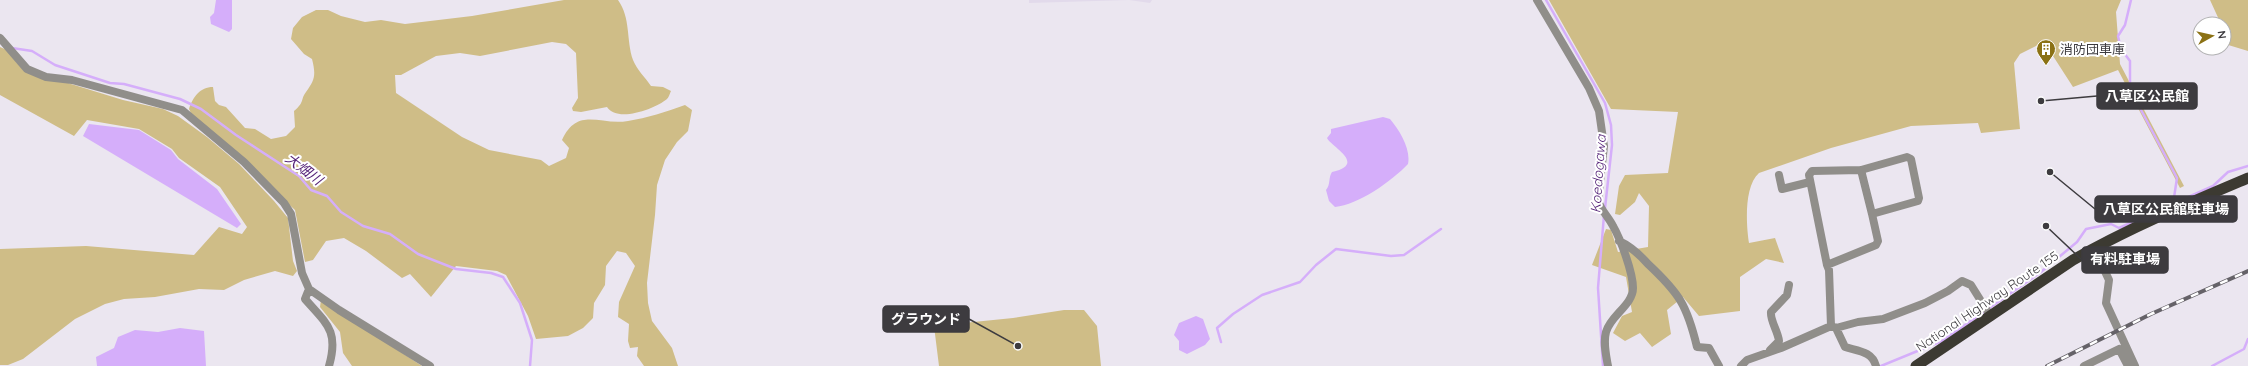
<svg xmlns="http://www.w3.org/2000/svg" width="2248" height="366" viewBox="0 0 2248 366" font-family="Quicksand,'Noto Sans JP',sans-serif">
	<rect width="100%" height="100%" fill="#ebe6f0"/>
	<path fill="#e2daeb" d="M1029,0H1152L1150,3L1129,0L1029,3Z"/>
	<path fill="#cfbd87" d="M564,0H618C631,18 626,40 633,60C637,70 645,77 651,86L663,87L671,91C670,93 669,97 667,99C655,109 617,123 607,107L581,112L573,111L572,108L578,98L576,53L566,44L552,42L480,56L460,53L436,56L401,75H395L396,93L462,137L489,150L541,160L549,166L566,158L569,148L562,140C578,106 600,126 628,121C647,118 666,112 685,105L692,110L688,131L677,142L665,160L657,185L655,215L647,283L648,303L652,321L672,348L678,366H644L637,356L638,347L630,348L628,341L629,324L618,317L619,302L635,266L626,253L617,251L606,266L605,285L594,303L593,318L583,328L568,336L536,339L528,316L506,275L497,271L456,266L431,297L410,274L402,278L366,251L344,238L326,241L313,260L305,262L295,210L192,115L189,109C193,97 200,87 213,87L215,101L219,105L226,107L245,128L255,129L271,139L286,136L295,127L294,111C305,102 300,100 306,92C315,80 316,75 312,59L304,54L291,39L293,28L302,17L316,10H328L341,16L365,22L381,20L405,24L472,16Z
		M1549,0H2121L2116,12L2120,64L2184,186L2180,188L2118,70L2073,87L2044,42L2020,54L2014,63L2020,129L1981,133L1978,123L1911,126L1831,148L1759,173C1744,186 1746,224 1749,243L1775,238L1784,263L1766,259L1740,277V311L1699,316L1683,297L1667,310L1671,334L1652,347L1640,333L1625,341L1613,333L1622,316L1632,312L1626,277L1592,265L1606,229L1611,230L1618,252L1648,247L1649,206L1639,193L1635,202L1620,215L1615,214L1619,186L1625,175L1668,173L1678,112L1611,109Z
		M2210,0H2248V51L2225,44L2224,24H2221Z
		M0,47L9,51L17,63L71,84L123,100L163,109L178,116L207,137L239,164L274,201L288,218L293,261L297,271L293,276L275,271L244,280L224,290L199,289L155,297L124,299L105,304L75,319L23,359L8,365H0V249L86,246L194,255L219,227L242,234L247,227L220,187L179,158L172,149L139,129L87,120L74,136L0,95Z
		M321,300L422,366H352L343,353L340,332L320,307Z
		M1064,310H1084L1097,326L1101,366H939L934,326L1013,318Z"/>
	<path fill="#d5aefa" d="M216,0H232V29L229,32L211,24L210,17L214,13Z
		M1383,117L1390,119C1400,131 1411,149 1408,164C1392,181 1358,205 1335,207L1329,201L1326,190C1331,184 1328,178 1332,172C1368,164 1330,146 1327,138L1331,133V129Z
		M89,124L139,130L171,150L178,159L217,189L241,224L237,228L83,136Z
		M1196,316L1203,319L1210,339L1205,345L1187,354L1179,350V341L1174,335L1179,323Z
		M180,328L204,331L206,366H97L96,357L114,348L118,337L135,330L158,332Z"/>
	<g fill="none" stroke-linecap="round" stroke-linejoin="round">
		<path stroke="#d5aefa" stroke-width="2.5" d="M1546,0L1605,103L1611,125L1612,145L1605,208
			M2131,0L2125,25L2118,36L2121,49L2130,61V89L2177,178L2173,204
			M12,48L32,51L55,65L110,83L124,84L180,99L201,109L236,135L299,176L311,190L327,196L341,212L363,226L390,234L418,254L456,269L491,273L503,277L520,303L532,340L530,366
			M1221,342L1217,328L1233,314L1262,295L1300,282L1316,265L1336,249L1391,256L1404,255L1441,229
			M1603,366L1598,288L1604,215
			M1881,366L1942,341L2041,272L2077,242L2086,229L2111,224L2119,228L2213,186L2228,172L2248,166
			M2212,366L2244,349L2248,339"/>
		<path stroke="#908e8a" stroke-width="8" d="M1537,0L1589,88L1599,111L1604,146L1598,200C1601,211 1608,216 1613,226C1621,240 1633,273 1633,288C1633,305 1610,316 1606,332C1603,343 1606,355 1608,366
			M0,38L27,69L46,77L72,80L182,110L244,162L284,203L291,214L302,273L309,289L339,310L430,366
			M1861,170L1872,214
			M1779,175L1782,189L1810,182
			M1619,241C1630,246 1640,255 1648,264C1679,293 1687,305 1697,347L1709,348L1719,366
			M2094,248L2109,280L2106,303L2135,366
			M1827,265L1876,245L1878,241L1872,214L1918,201L1919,198L1911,159L1907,157L1861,170L1812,171L1809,175L1827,265L1829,270L1831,326
			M309,289L305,299C327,324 339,331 329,366
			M1836,328L1845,347C1858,351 1872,351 1876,366
			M1770,350L1779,341C1778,331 1770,321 1771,312L1787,295L1789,285
			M1741,366L1747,360L1781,348L1831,326L1836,328L1858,322L1883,319L1925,303L1948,291L1962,281L1971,285L1991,317
			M2084,366L2119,349L2128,366"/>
		<path stroke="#3c3a32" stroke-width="11" d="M1916,366L2073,260C2129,228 2189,203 2248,178"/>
		<g stroke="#656268" stroke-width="4">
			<path id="rail" d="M2047,366L2151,314L2248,271"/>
		</g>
		<use href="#rail" stroke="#fff" stroke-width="2.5" stroke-dasharray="8" stroke-linecap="butt"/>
	</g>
	<defs>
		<g id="building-pin" transform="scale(1)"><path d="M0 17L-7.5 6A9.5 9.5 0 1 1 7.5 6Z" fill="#8b7114" stroke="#fff"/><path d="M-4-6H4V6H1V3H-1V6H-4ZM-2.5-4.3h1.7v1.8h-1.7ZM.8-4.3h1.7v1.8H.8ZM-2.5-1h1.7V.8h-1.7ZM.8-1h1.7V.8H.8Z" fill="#fff"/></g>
	</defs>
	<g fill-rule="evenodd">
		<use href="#building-pin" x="2046" y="49"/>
	</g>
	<g text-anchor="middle" stroke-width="4" stroke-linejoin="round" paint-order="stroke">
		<g font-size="13" fill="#3d3b3f" stroke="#fff" text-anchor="start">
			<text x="2060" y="54">消防団車庫</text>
		</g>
		<g font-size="13" fill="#3d3b3f" stroke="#fff">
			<text transform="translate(1987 301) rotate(-34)" y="5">National Highway Route 155</text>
		</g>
		<g font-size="14" font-style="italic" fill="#511e75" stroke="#fff">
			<text transform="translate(304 169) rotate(37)" y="5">大畑川</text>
			<text transform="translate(1598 174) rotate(-86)" y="5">Koedogawa</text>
		</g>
	</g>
	<path fill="none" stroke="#3d3b3f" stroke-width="1.5" d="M2041 101L2097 96M2050 172L2095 209M2046 226L2082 260M1018 346L969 319"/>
	<g fill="#3d3b3f" stroke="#fff" stroke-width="1.5">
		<circle cx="2041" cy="101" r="4"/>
		<circle cx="2050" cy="172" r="4"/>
		<circle cx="2046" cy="226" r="4"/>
		<circle cx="1018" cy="346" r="4"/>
	</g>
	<g fill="#3d3b3f" stroke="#3d3b3f" stroke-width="1.5">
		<rect x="2097" y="83" width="100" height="26" rx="4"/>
		<rect x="2095" y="196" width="142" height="26" rx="4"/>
		<rect x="2082" y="247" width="86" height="26" rx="4"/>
		<rect x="883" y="306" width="86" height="26" rx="4"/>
	</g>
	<g font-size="14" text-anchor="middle" font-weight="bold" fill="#fff">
		<text x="2147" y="101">八草区公民館</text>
		<text x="2166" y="214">八草区公民館駐車場</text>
		<text x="2125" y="264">有料駐車場</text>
		<text x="926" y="324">グラウンド</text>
	</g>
	<g transform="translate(2212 36) rotate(82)"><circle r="19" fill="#ffffff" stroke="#b1b1b2"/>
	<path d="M0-3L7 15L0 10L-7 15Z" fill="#8b7114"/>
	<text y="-6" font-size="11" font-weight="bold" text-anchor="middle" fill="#3d3b3f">N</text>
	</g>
</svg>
